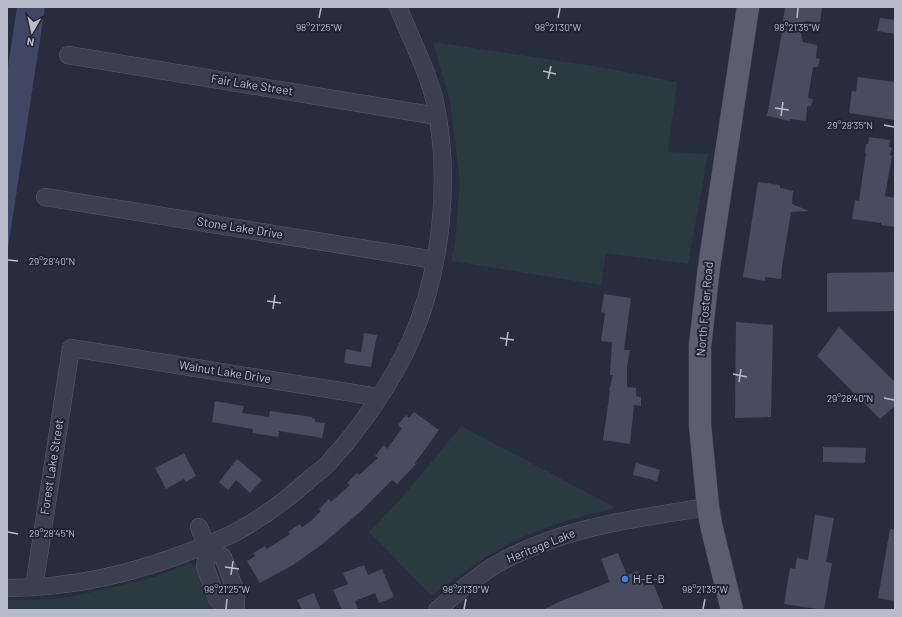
<svg xmlns="http://www.w3.org/2000/svg" width="902" height="617" viewBox="0 0 902 617" font-family="Barlow,sans-serif">
	<rect width="100%" height="100%" fill="#282d3e"/>
	<path fill="#2b3a40" d="M433,42L600,67L677,82L668,152L708,154L688,264L606,253L601,285L451,261L455,244L460,182L450,101Z
		M461,426L616,508C592,514 568,519 545,528C503,543 467,569 432,596L369,532L401,499Z
		M190,563L196,566L212,607L215,610H7V600L59,599L111,588L157,576Z"/>
	<path fill="#404765" d="M17,7H45L7,254V74Z"/>
	<path fill="#474c5f" d="M785,7H822L820,23L805,21V24L798,23L803,42L817,45L816,58L820,59L818,67H813L808,98L813,99L811,106L807,107L806,121L790,119V121L767,116L784,21H783Z
		M880,18L895,20V34L877,31Z
		M858,77L895,82V120L849,113L852,91L856,92Z
		M869,137L890,140L889,147L892,148L890,155L892,156L885,196L895,198V227L881,225V223L852,219L855,200L859,201L866,153H865L866,144H868Z
		M758,182L780,185V188L793,191L792,204L809,211L791,212L782,266L781,279L765,277V281L743,277Z
		M895,272V311L827,312V273Z
		M604,294L631,298L624,350H630L627,367V387L636,388V396L641,397V406L634,405L630,444L603,440L610,391H609L613,375H610L612,342L601,341L605,313L601,312Z
		M736,322L773,325L771,417L735,418Z
		M839,327L895,382V406L880,419L817,356Z
		M364,333L377,335L371,367L344,363L346,349L361,352Z
		M215,401L244,406L242,413L269,417L270,411L312,417V418L315,419V422L325,423L322,438L279,431L278,437L252,433L253,429L212,422Z
		M414,412L439,430L415,463L416,464L397,484L392,480L360,512L325,542L293,565L260,583L247,561L255,556L253,553L265,546L267,549L290,534L288,532L300,524L302,527L311,521L321,511L319,509L329,499L331,502L350,485L347,483L357,473L359,475L378,458L375,456L384,445L387,449L402,428L398,425L406,415L409,418Z
		M823,447L866,448L865,463L823,462Z
		M184,453L196,476L186,482L184,479L166,489L155,468Z
		M237,459L262,480L250,493L236,480L228,490L219,482Z
		M636,463L660,470L657,481L633,475Z
		M815,515L834,518L826,562L832,563L824,610L784,604L790,568L795,569L797,558L808,560Z
		M890,529L895,530V601L878,598Z
		M618,553L627,575L638,571L644,586L653,583L664,610H542L561,601L610,582L601,559Z
		M364,565L368,575L382,569L394,597L379,603L375,593L355,601L358,610H342L333,590L348,584L343,573Z
		M314,593L321,610H302L297,600Z"/>
	<g fill="none" stroke-linecap="round" stroke-linejoin="round">
		<g stroke="#595d6c" stroke-width="18">
			<path id="minor" d="M68,55L437,116
				M45,197L435,260
				M199,527L208,550
				M208,550L223,557L236,592V610
				M208,550L205,566L217,599L228,610
				M34,587L71,348L378,397
				M7,588C74,588 140,572 201,547C213,542 225,538 236,532C264,517 289,498 312,477C319,472 326,467 331,460C360,429 394,379 411,340C442,270 451,177 435,102C427,69 411,39 398,7
				M437,610C456,594 475,577 497,564C565,526 634,519 708,507"/>
		</g>
		<g stroke="#454857" stroke-width="23">
			<path id="major" d="M732,610L712,529L708,507L700,425V346L709,267L748,7"/>
		</g>
		<use href="#minor" stroke="#3c3f4e" stroke-width="17"/>
		<use href="#major" stroke="#5a5e6e" stroke-width="22"/>
	</g>
	<path fill="none" stroke="#b8bbc9" stroke-width="1.5" d="M319,18L321,8M558,18L560,8M797,18L798,8M543,71L556,74M548,79L551,66M775,108L789,110M781,116L783,102M884,125L894,127M8,260L18,261M267,301L281,303M273,309L275,295M500,338L514,340M506,346L508,332M733,374L747,377M739,382L741,369M884,398L894,400M8,532L18,534M225,567L239,569M231,575L233,561M226,609L227,599M464,609L466,599M703,609L705,599"/>
	<circle fill="#3f7fe0" stroke="#202433" stroke-width="1.5" cx="625" cy="579" r="4"/>
	<g text-anchor="middle" stroke-width="4" stroke-linejoin="round" paint-order="stroke">
		<g font-size="12" fill="#b8bbc9" stroke="#202433">
			<text transform="translate(252 85) rotate(9)" y="4">Fair Lake Street</text>
			<text transform="translate(240 228) rotate(9)" y="4">Stone Lake Drive</text>
			<text transform="translate(705 309) rotate(-85)" y="4">North Foster Road</text>
			<text transform="translate(225 372) rotate(9)" y="4">Walnut Lake Drive</text>
			<text transform="translate(52 467) rotate(-81)" y="4">Forest Lake Street</text>
			<text transform="translate(541 546) rotate(-22)" y="4">Heritage Lake</text>
		</g>
		<g font-size="12" fill="#b8bbc9" stroke="#202433" text-anchor="start">
			<text x="633" y="583">H-E-B</text>
		</g>
	</g>
	<g font-size="10" text-anchor="middle" fill="#b8bbc9" stroke="#202433" stroke-width="4" stroke-linejoin="round" paint-order="stroke">
		<text x="319" y="31">98°21'25"W</text>
		<text x="558" y="31">98°21'30"W</text>
		<text x="797" y="31">98°21'35"W</text>
		<text x="850" y="129">29°28'35"N</text>
		<text x="52" y="265">29°28'40"N</text>
		<text x="850" y="402">29°28'40"N</text>
		<text x="52" y="537">29°28'45"N</text>
		<text x="227" y="593">98°21'25"W</text>
		<text x="466" y="593">98°21'30"W</text>
		<text x="705" y="593">98°21'35"W</text>
	</g>
	<rect width="902" height="617" fill="none" stroke="#b8bbc9" stroke-width="16"/>
	<g transform="translate(32 32) rotate(189)" stroke="#202433" stroke-width="3" paint-order="stroke">
	<path d="M0-3L7 15L0 10L-7 15Z" fill="#b8bbc9"/>
	<text y="-6" font-size="11" font-weight="bold" text-anchor="middle" fill="#b8bbc9">N</text>
	</g>
</svg>
